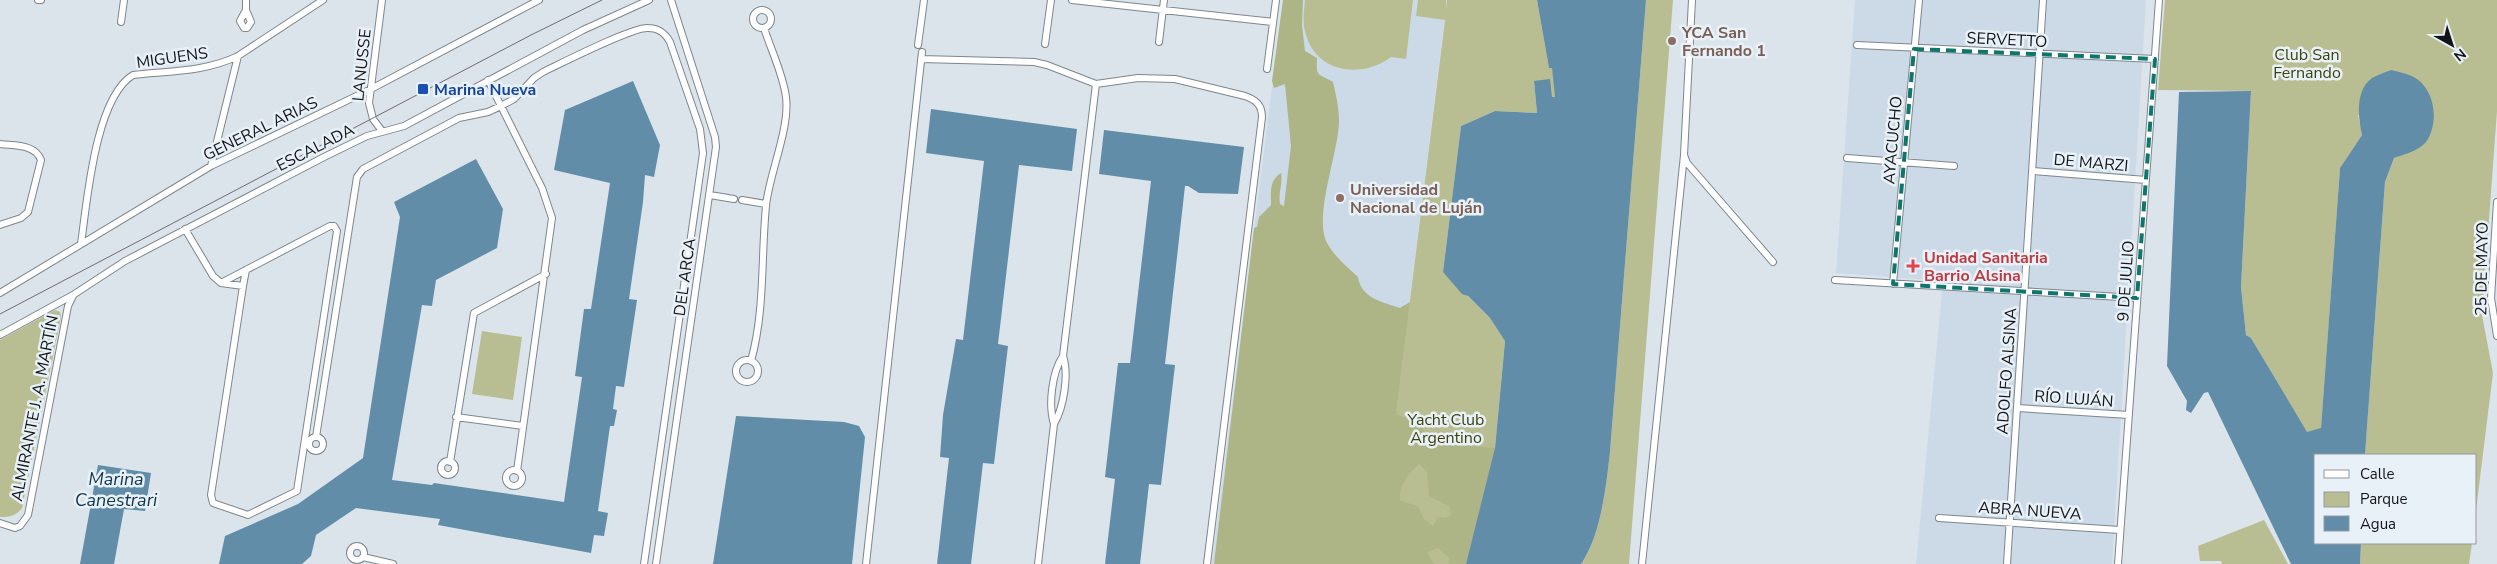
<svg xmlns="http://www.w3.org/2000/svg" width="2497" height="564" viewBox="0 0 2497 564" font-family="'Nunito Sans',sans-serif">
	<rect width="100%" height="100%" fill="#dbe4eb"/>
	<path fill="#cbdae6" d="M1283,0H1447L1377,564H1212Z
		M1855,0H2146L2112,564H1916L1943,281L1836,273Z"/>
	<path fill="#b8be91" d="M1305,0H1413L1406,59L1391,57C1362,79 1317,73 1306,35C1302,23 1304,12 1305,0Z
		M1418,0H1446V9L1447,0H1537L1549,68L1552,67L1556,97L1552,98L1534,82L1537,113L1495,111L1461,126L1443,272L1490,318L1505,340L1495,448L1466,564H1377L1445,20L1416,16Z
		M1646,0H1673L1629,564H1581C1601,535 1606,487 1610,452Z
		M2165,0H2497V111L2482,315L2493,373L2476,510V455H2365L2385,182L2394,158L2419,147L2358,115L2362,135L2340,168L2321,429L2307,433L2251,338L2246,335L2241,287L2251,91L2158,90Z
		M55,310L60,312L61,317L22,508C16,516 10,517 0,517V340Z
		M482,331L522,337L513,400L472,394Z
		M2264,520L2288,564H2222L2221,561H2200L2198,546Z
		M2361,543H2472L2469,564H2360Z"/>
	<path fill="#adb486" fill-rule="evenodd" d="M1283,0H1303L1302,25L1305,51L1317,58C1316,78 1318,73 1333,82C1336,95 1339,108 1339,121C1339,151 1313,217 1327,243C1335,257 1346,266 1358,277C1361,298 1382,302 1400,308L1410,302L1396,414L1422,424L1426,443L1496,448L1466,564H1448L1450,559L1438,548L1427,552L1434,564H1214L1254,228L1257,227L1259,217L1271,205C1271,191 1269,181 1281,173C1283,184 1278,192 1280,204L1284,206L1291,146L1285,84L1274,88L1272,81ZM1419,464L1427,472L1429,496L1449,506L1451,515L1446,518L1438,517L1433,526L1424,519L1418,506L1400,501C1398,485 1408,475 1419,464Z"/>
	<path fill="#628da8" d="M1537,0H1646L1610,452C1606,487 1601,535 1581,564H1466L1495,448L1505,341L1490,318L1468,296L1462,294L1443,272L1461,126L1495,111L1537,113L1534,81L1550,79L1552,97H1555L1552,68H1549Z
		M2391,70C2399,72 2410,74 2417,79C2434,91 2439,120 2428,139C2422,150 2405,154 2394,158L2385,182L2365,455H2316V543H2361L2360,564H2291L2208,392L2204,393L2191,413L2186,410L2187,401L2167,366L2179,92L2251,91L2241,287L2246,335L2251,338L2307,432L2321,428L2340,168L2362,135C2358,118 2355,90 2372,78C2378,75 2385,72 2391,70Z
		M633,81L660,145L654,177L645,175L643,202L629,299L637,300L624,387L616,386L613,409L617,410L614,426H610L598,511L608,513L604,536L594,535L591,553L438,525L440,519L356,508L316,535L311,556L302,564H219L225,536L298,504L363,458L400,217L394,202L476,159L503,209L497,248L436,280L432,306L422,305L392,480L432,485L434,483L564,502L582,377L575,376L584,309H591L610,183L554,170L565,110Z
		M931,109L1077,129L1072,171L1019,165L998,344L1008,346L994,464L983,463L971,564H937L949,458L940,457L943,415L956,339L963,340L984,161L926,153Z
		M1104,130L1244,147L1238,194L1199,193L1188,186H1185L1165,364L1175,365L1161,485L1149,484L1140,564H1105L1115,479L1105,477L1118,363H1130L1151,181L1099,174Z
		M736,416L844,422L859,426L865,437L852,564H713Z
		M98,465L151,473L145,511L124,509L114,564H80Z"/>
	<g fill="none" stroke-linecap="round" stroke-linejoin="round">
		<g stroke="#7e868c" stroke-width="8">
			<path id="minor" d="M38,0H41
				M246,0V10L251,22L247,28H244L240,21L246,10
				M1072,0L1273,22
				M1692,0L1684,155L1687,163L1773,262
				M753 19a9 9 0 1 1 18 0a9 9 0 1 1-18 0Z
				M121,22L124,0
				M1159,42L1164,0
				M1045,44L1051,0
				M918,45L924,0
				M1857,45L2155,59
				M921,59L1034,62L1047,65L1096,84L1138,78L1175,79L1245,96C1256,100 1262,105 1262,117L1207,564
				M1267,69L1276,0
				M488,80L542,188L552,218L517,471
				M382,131L373,119L369,103L382,0
				M0,144C15,146 35,144 41,160L28,212L21,218L0,225
				M1847,158L1954,166
				M211,166L238,56
				M2033,171L2146,180
				M710,195L734,199
				M742,200L766,204
				M2497,202L2491,298L2497,336
				M185,229L213,276L221,283L330,226H334L337,231L297,491L248,515L213,503L211,495L243,286
				M81,244C87,202 95,98 133,75C169,71 205,72 238,56L323,0
				M1835,280L2137,298
				M221,283L243,286L246,270
				M1893,284L1919,0
				M0,293L211,166L371,89L539,0
				M0,335L73,295L125,261L324,157L367,136L404,126L583,30L649,0
				M736 371a11 11 0 1 1 22 0a11 11 0 1 1-22 0Z
				M751,361C765,311 761,257 766,206C769,174 790,129 786,97C783,74 771,50 764,28
				M2017,408L2129,415
				M456,417L523,426
				M1054,424C1064,407 1069,374 1063,356L1096,84
				M316,437L357,177L363,169L459,118L488,112L501,106L514,99L534,78L543,72C562,63 632,27 648,28C659,28 665,33 670,42L700,129L703,153L644,564
				M309 444a7 7 0 1 1 14 0a7 7 0 1 1-14 0Z
				M441 468a7 7 0 1 1 14 0a7 7 0 1 1-14 0Z
				M450,462L474,313L546,274
				M506 478a8 8 0 1 1 16 0a8 8 0 1 1-16 0Z
				M1939,518L2120,530
				M0,523L15,528L20,526L28,515L68,306L73,296
				M350 553a7 7 0 1 1 14 0a7 7 0 1 1-14 0Z
				M363,557L393,564
				M656,564L716,147L715,137L671,0
				M866,564L922,52
				M1038,564L1054,424C1048,405 1052,372 1063,356
				M1642,564L1684,155
				M2007,564L2043,0
				M2118,564L2159,0"/>
		</g>
		<use href="#minor" stroke="#fff" stroke-width="6"/>
		<path stroke="#6a6f74" stroke-width="1" d="M0,314L531,35L602,0"/>
	</g>
	<path fill="none" stroke="#0f766e" stroke-width="4" stroke-dasharray="10 6" stroke-linejoin="round" d="M1914,49L2155,59L2137,298L1893,284Z"/>
	<g fill="#8d6e63" stroke="#e9f1f8" stroke-width="2">
		<circle cx="1672" cy="41" r="5"/>
		<circle cx="1340" cy="198" r="5"/>
	</g>
	<rect fill="#1a4fb4" stroke="#e9f1f8" stroke-width="2" x="417" y="83" width="12" height="12" rx="2.5"/>
	<path fill="#e0444e" stroke="#e9f1f8" stroke-width="2" d="M1910.5 258.5h5v5h5v5h-5v5h-5v-5h-5v-5h5z"/>
	<g text-anchor="middle" stroke-width="5" stroke-linejoin="round" paint-order="stroke">
		<g font-size="16" font-weight="bold" fill="#785e54" stroke="#e9f1f8" text-anchor="start">
			<text x="1682" y="38">YCA San<tspan x="1682" dy="18">Fernando 1</tspan></text>
			<text x="1350" y="195">Universidad<tspan x="1350" dy="18">Nacional de Luján</tspan></text>
		</g>
		<g font-size="16" fill="#121417" stroke="#e9f1f8">
			<text transform="translate(2007 39) rotate(3)" y="6">SERVETTO</text>
			<text transform="translate(172 57) rotate(-8)" y="6">MIGUENS</text>
			<text transform="translate(361 65) rotate(-84)" y="6">LANUSSE</text>
			<text transform="translate(260 128) rotate(-26)" y="6">GENERAL ARIAS</text>
			<text transform="translate(1892 140) rotate(-85)" y="6">AYACUCHO</text>
			<text transform="translate(315 147) rotate(-27)" y="6">ESCALADA</text>
			<text transform="translate(2091 162) rotate(5)" y="6">DE MARZI</text>
			<text transform="translate(2481 269) rotate(-89)" y="6">25 DE MAYO</text>
			<text transform="translate(684 277) rotate(-82)" y="6">DEL ARCA</text>
			<text transform="translate(2125 281) rotate(-86)" y="6">9 DE JULIO</text>
			<text transform="translate(2006 371) rotate(-86)" y="6">ADOLFO ALSINA</text>
			<text transform="translate(2074 398) rotate(4)" y="6">RÍO LUJÁN</text>
			<text transform="translate(34 408) rotate(-79)" y="6">ALMIRANTE J. A. MARTÍN</text>
			<text transform="translate(2030 510) rotate(4)" y="6">ABRA NUEVA</text>
		</g>
		<g font-size="16" fill="#3d420c" stroke="#e9f1f8">
			<text x="2307" y="60">Club San<tspan x="2307" dy="18">Fernando</tspan></text>
			<text x="1446" y="425">Yacht Club<tspan x="1446" dy="18">Argentino</tspan></text>
		</g>
		<g font-size="16" font-weight="bold" fill="#164399" stroke="#e9f1f8" text-anchor="start">
			<text x="434" y="95">Marina Nueva</text>
		</g>
		<g font-size="16" font-weight="bold" fill="#be3a42" stroke="#e9f1f8" text-anchor="start">
			<text x="1924" y="263">Unidad Sanitaria<tspan x="1924" dy="18">Barrio Alsina</tspan></text>
		</g>
		<g font-size="18" font-style="italic" fill="#11364b" stroke="#e9f1f8">
			<text x="116" y="485">Marina<tspan x="116" dy="21">Canestrari</tspan></text>
		</g>
	</g>
	<rect x="2314" y="454" width="162" height="90" fill="#e9f1f8" stroke="#93999e"/>
	<rect x="2324" y="470" width="25" height="8" fill="#ffffff" stroke="#93999e"/>
	<text x="2360" y="479" font-size="15" fill="#121417">Calle</text>
	<rect x="2324" y="492" width="25" height="15" fill="#b8be91" stroke="#93999e"/>
	<text x="2360" y="504" font-size="15" fill="#121417">Parque</text>
	<rect x="2324" y="516" width="25" height="15" fill="#628da8" stroke="#93999e"/>
	<text x="2360" y="529" font-size="15" fill="#121417">Agua</text>
	<g transform="translate(2452 45) rotate(141)" stroke="#e9f1f8" stroke-width="4" paint-order="stroke">
	<path d="M0-4L9 19L0 12L-9 19Z" fill="#121417"/>
	<text y="-8" font-size="14" font-weight="bold" text-anchor="middle" fill="#121417">N</text>
	</g>
</svg>
